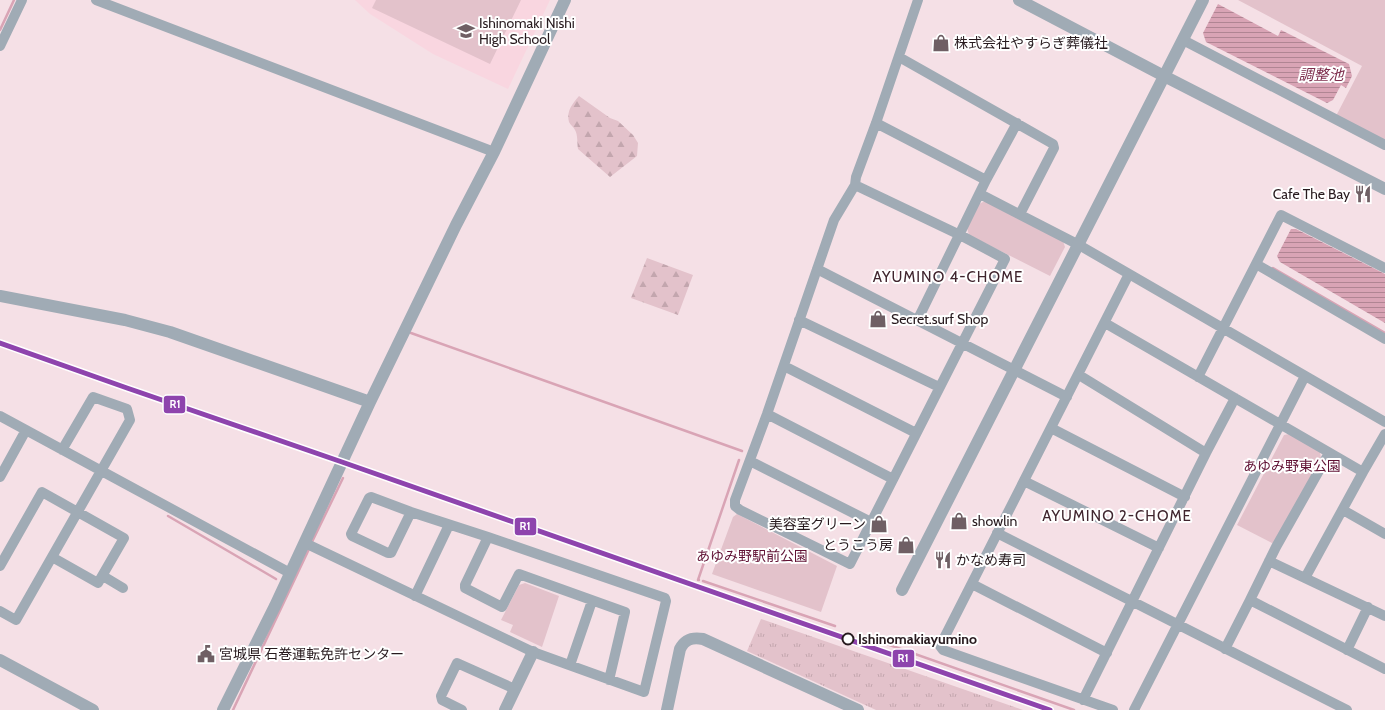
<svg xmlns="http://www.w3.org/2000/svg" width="1385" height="710" viewBox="0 0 1385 710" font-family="Cabin,'Noto Sans JP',sans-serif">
	<defs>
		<pattern id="grass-tufts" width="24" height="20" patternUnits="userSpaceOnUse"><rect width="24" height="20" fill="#e3c2cb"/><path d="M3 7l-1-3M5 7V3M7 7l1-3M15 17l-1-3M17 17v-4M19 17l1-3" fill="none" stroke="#c3a6ae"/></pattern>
		<pattern id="forest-firs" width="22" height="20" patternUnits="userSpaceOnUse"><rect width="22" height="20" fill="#e3c2cb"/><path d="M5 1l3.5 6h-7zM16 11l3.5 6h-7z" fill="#c3a6ae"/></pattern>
		<pattern id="water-rules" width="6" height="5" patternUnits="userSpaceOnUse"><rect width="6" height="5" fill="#d9a4b5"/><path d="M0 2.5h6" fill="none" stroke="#b08593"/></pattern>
	</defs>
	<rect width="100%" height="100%" fill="#f5e0e6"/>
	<path fill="#f9d6e0" d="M355,0H550L508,89L433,54L370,14Z"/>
	<path fill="url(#grass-tufts)" d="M761,619L1023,710H876L747,651Z"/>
	<path fill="url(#forest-firs)" d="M579,96L610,118L618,121L633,135L638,143L637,156L610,177L578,149C577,143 578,135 575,130C574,127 570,125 569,122C566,111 573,103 579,96Z
		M647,258L693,275L678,315L631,298Z"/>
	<path fill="#e3c2cb" d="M376,0H521L490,64L372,8Z
		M1238,0H1385V141L1336,116L1362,66Z
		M985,201L1063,241L1065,247L1050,276L969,235L967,228L979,204Z
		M1289,434L1320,452L1321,458L1274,544L1237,525L1284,435Z
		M737,514L837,566L821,612L712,574L733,517Z
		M525,583L559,596L542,647L510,632L513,625L501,620L519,585Z"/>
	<path fill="url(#water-rules)" d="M1218,4L1278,36L1281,30L1349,64L1352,76L1346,88L1341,85L1333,100L1327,103L1206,42L1203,33Z
		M1291,229H1296L1385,274V323L1280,262L1277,256Z"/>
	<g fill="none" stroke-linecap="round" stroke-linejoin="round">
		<path stroke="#d9a4b5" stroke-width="2.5" d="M0,30L14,0
			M1273,268L1385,333
			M411,333L742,451
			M168,516L276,579
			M311,544L343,478
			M699,580H698L739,460
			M703,581L835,626
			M881,642L1074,710
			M233,710L309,549"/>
		<path stroke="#a0abb5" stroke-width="10" d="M96,0L494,152
			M1183,40L1385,145
			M0,46L22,0
			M899,57L1053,144L1054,148L1020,214
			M876,123L986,180
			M855,185L960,235L1005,259L850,564L740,510L735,506V500L767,414L834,220L855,185L856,177L876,123L918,0
			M980,194L1079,245L1385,422
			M1256,264L1385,339
			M817,269L1067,397
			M799,320L939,387
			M917,321L986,180L1017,123
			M1105,323L1363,472
			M784,366L916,433
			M1079,375L1206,453
			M1198,377L1281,215L1385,268
			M767,414L893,479
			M0,416L290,573
			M1051,428L1185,497
			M750,461L871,522
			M0,477L26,430
			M1024,481L1159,548
			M1343,510L1385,534
			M997,533L1347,710
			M488,537L465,585V588L502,607L519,574L625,612L609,680
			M305,543L533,652L644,692L666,601L665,598L488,537L411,512L371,497L369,498L351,534L352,536L388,553H391L411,512
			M1269,561L1385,616
			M0,566L42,492L124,538L98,583L52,557
			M103,576L123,588
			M1305,578L1363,472L1385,434
			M972,584L1107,653
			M415,596L449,525
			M1250,600L1276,547L1329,453
			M0,611L16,620L130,420L127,409L93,397L62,450
			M1225,649L1250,600L1385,669
			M1347,650L1368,607
			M570,665L592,601
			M1083,700L1206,453L1235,398
			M462,710L442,700L441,696L457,663L515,689
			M1113,710L943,650L940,646L1129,274
			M1134,710L1305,376"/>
		<path stroke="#a0abb5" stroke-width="12" d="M1019,0L1164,76L1385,189
			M0,296L125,320L170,332L370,402
			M902,590L1203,0
			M0,660L93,710
			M223,710L275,606L370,402L456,225L494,152L565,0
			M505,710L533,652
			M667,710L680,649C685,639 692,637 703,639L858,710"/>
		<g stroke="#fff" stroke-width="8">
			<path id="rail-1" d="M0,343L127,388L342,462L1050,710"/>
		</g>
		<use href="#rail-1" stroke="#8e44ad" stroke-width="5"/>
	</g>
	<defs>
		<g id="school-bare" transform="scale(1.38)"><path d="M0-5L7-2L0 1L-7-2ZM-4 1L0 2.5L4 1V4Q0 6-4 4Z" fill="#6f5f64" stroke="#fff" stroke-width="2.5" paint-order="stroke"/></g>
		<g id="shop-bare" transform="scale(1.38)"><path d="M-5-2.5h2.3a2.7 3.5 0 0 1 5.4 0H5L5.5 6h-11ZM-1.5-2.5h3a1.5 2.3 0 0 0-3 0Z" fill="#6f5f64" stroke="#fff" stroke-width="2.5" paint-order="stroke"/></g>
		<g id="restaurant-bare" transform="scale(1.38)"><path d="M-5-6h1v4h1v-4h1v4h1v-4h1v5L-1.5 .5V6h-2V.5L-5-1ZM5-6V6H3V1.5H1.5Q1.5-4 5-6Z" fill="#6f5f64" stroke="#fff" stroke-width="2.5" paint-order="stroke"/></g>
		<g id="civic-bare" transform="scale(1.38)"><path d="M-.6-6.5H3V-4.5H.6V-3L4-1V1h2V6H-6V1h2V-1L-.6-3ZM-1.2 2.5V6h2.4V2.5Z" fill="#6f5f64" stroke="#fff" stroke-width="2.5" paint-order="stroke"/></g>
	</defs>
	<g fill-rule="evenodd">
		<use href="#school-bare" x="466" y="31"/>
		<use href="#shop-bare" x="941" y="43"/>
		<use href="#restaurant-bare" x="1363" y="194"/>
		<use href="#shop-bare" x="878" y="319"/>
		<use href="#shop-bare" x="959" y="521"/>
		<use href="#shop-bare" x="879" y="524"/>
		<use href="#shop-bare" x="906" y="545"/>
		<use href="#restaurant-bare" x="943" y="560"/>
		<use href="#civic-bare" x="206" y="654"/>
	</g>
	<circle fill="#fff" stroke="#271a1e" stroke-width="2" cx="848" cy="639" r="5.5"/>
	<g text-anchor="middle" stroke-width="4" stroke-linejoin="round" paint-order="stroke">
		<g font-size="14" fill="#271a1e" stroke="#fff" text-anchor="start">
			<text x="479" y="28">Ishinomaki Nishi<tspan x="479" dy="16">High School</tspan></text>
			<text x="954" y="48">株式会社やすらぎ葬儀社</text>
			<text x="1350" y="199" text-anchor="end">Cafe The Bay</text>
			<text x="891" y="324">Secret.surf Shop</text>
			<text x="972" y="526">showlin</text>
			<text x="866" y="529" text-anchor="end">美容室グリーン</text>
			<text x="893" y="550" text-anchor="end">とうこう房</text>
			<text x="956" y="565">かなめ寿司</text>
			<text x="219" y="659">宮城県 石巻運転免許センター</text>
		</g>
		<g font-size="14" fill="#601134" stroke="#fff">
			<text x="1292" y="471">あゆみ野東公園</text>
			<text x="752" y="561">あゆみ野駅前公園</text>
		</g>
		<g font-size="14" font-weight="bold" fill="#271a1e" stroke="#fff" text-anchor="start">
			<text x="858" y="644">Ishinomakiayumino</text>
		</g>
		<g font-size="15" font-style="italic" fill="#7d2d4c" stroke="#fff">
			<text x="1321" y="80">調整池</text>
		</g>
		<g font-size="15" letter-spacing="1" fill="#40252e" stroke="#fff">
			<text x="948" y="282">AYUMINO 4-CHOME</text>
			<text x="1117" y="521">AYUMINO 2-CHOME</text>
		</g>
	</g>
	<g stroke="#fff" stroke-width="1.5">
		<rect x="163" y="395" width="23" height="19" rx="4" fill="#8e44ad"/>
		<rect x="514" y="517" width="23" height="19" rx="4" fill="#8e44ad"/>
		<rect x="892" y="649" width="23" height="19" rx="4" fill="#8e44ad"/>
	</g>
	<g font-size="11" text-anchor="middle" font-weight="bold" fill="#fff">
		<text x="175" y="408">R1</text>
		<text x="525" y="530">R1</text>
		<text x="903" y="662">R1</text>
	</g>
</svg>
